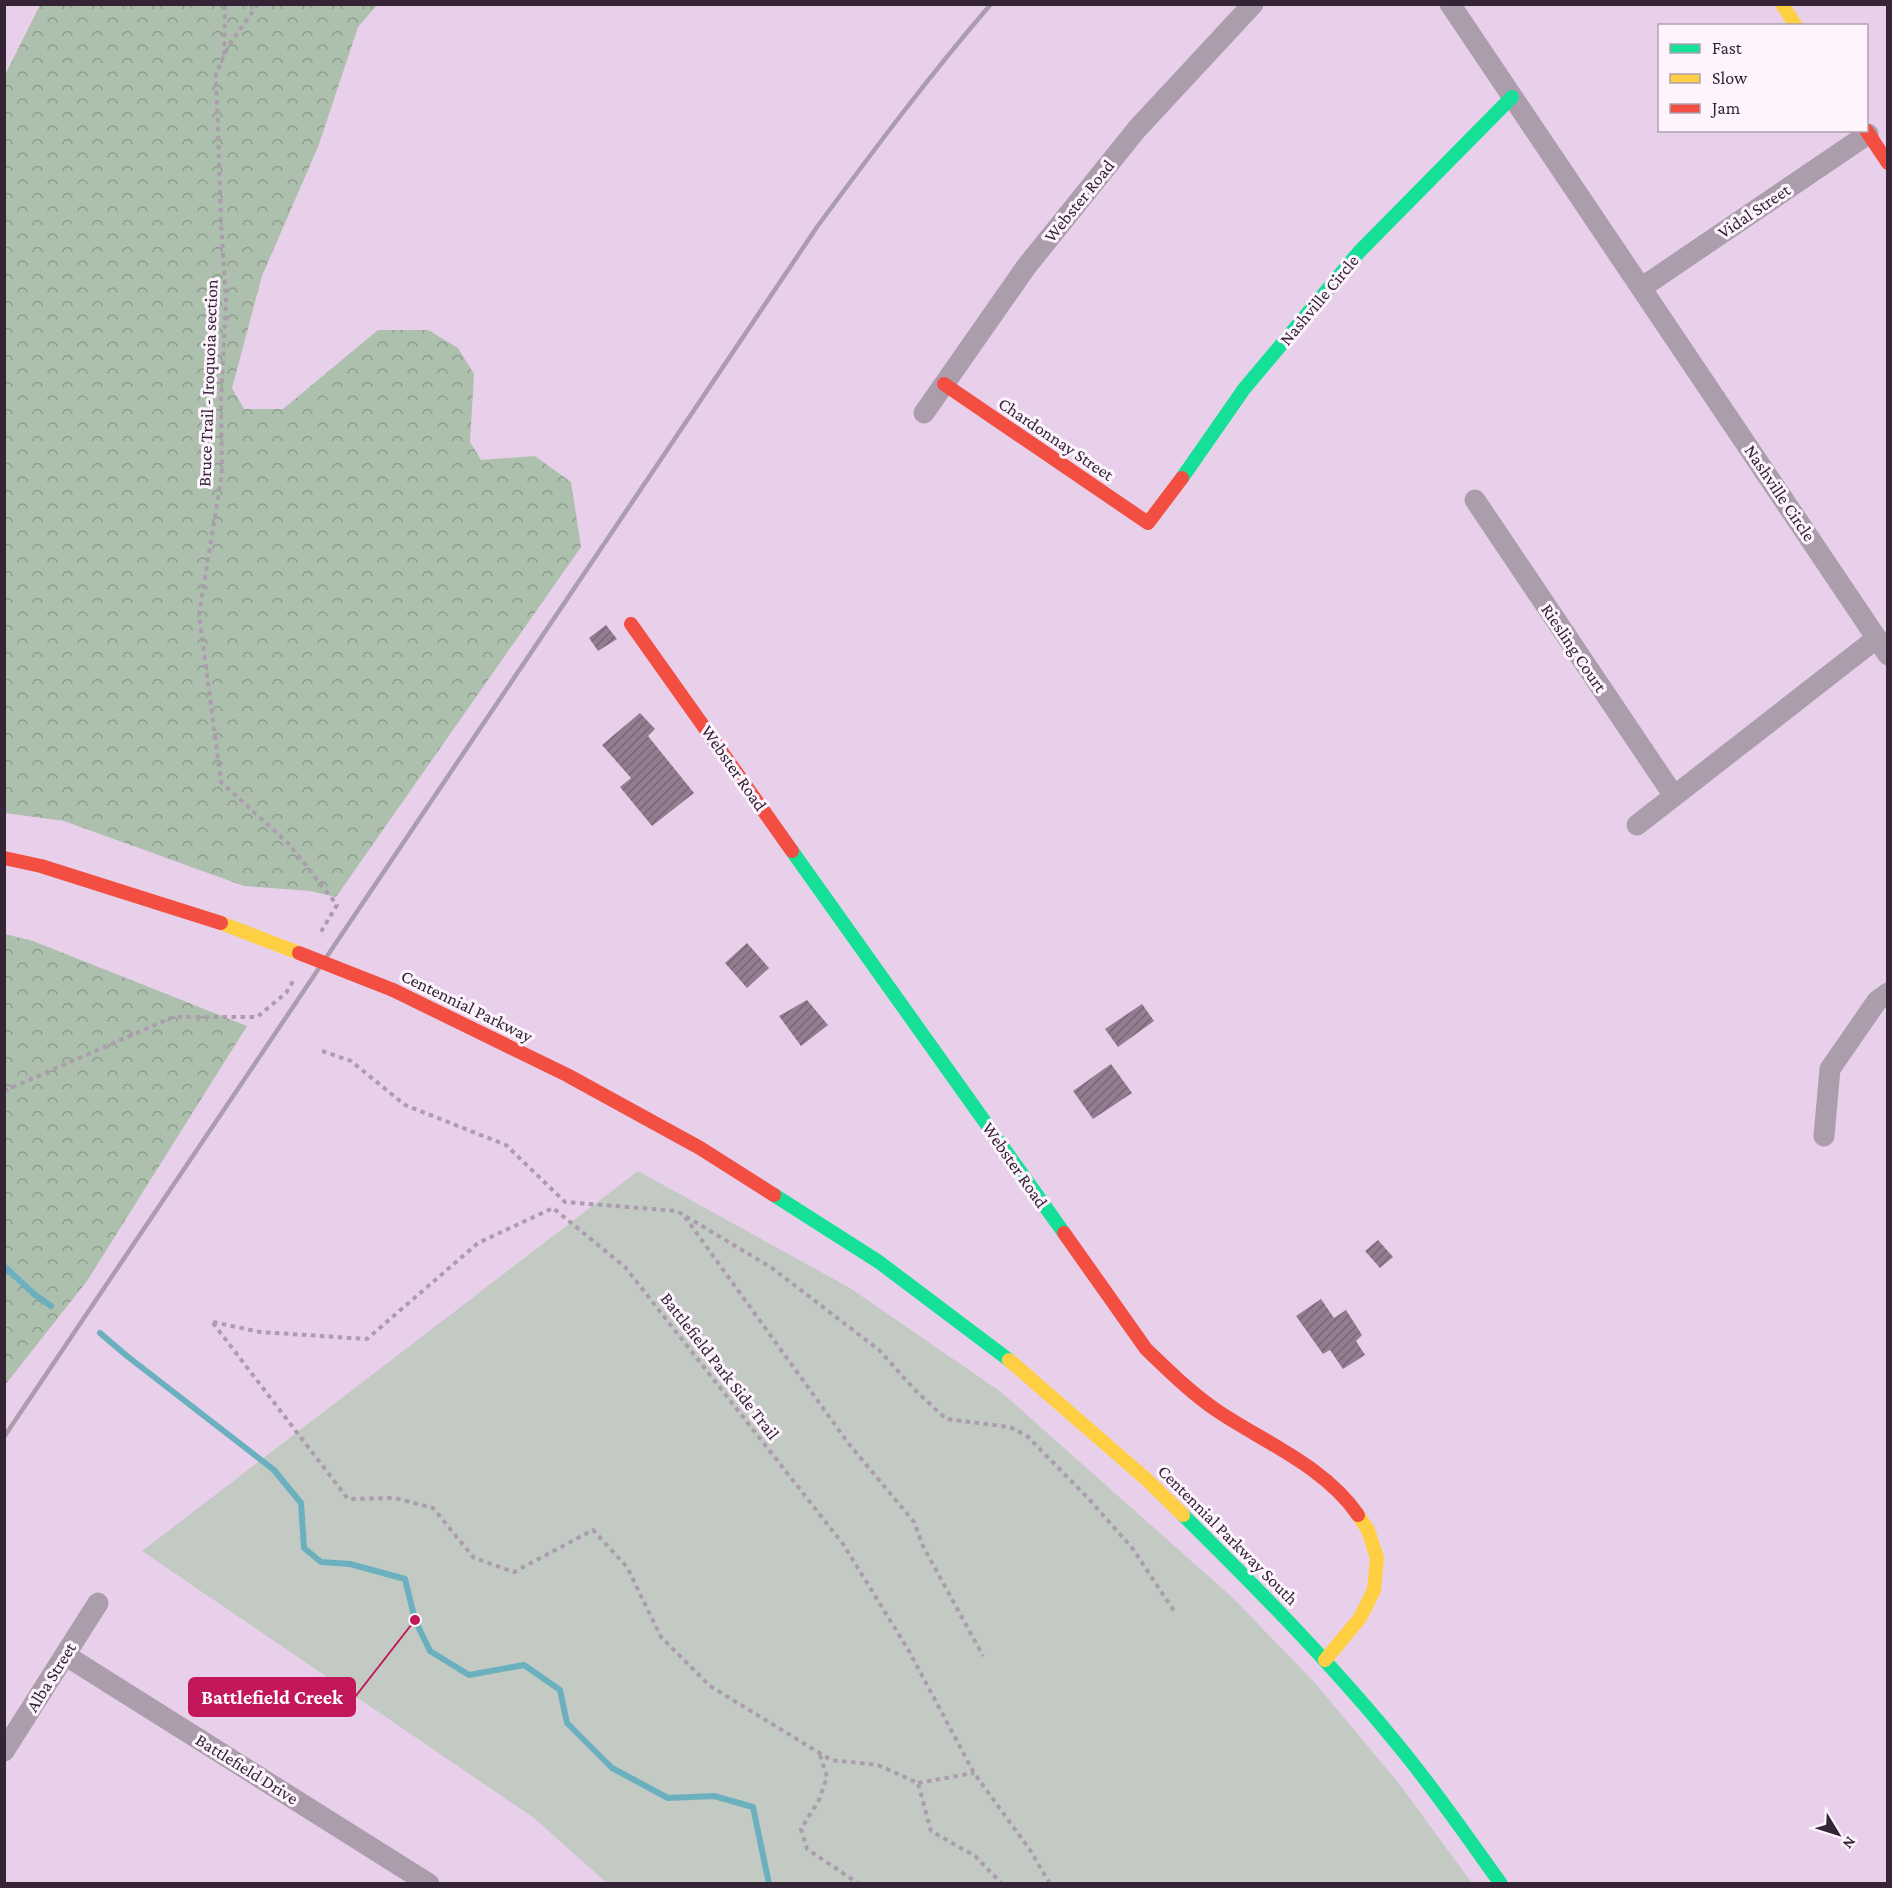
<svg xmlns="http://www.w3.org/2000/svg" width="1892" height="1888" viewBox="0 0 1892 1888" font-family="'Crimson Pro',serif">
	<defs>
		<pattern id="forest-crowns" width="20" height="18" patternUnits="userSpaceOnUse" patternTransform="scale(1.5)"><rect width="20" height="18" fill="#adc0ae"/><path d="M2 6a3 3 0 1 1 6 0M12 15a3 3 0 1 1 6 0" fill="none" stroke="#8e9c8e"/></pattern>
		<pattern id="building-hatch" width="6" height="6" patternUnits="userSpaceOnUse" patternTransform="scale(1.5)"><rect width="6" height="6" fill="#927c8f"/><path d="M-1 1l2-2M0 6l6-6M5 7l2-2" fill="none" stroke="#786576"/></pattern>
	</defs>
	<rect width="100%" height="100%" fill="#e8d0ea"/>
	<path fill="url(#forest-crowns)" d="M40,5H377L358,27L318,147L262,276L232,388L244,409H283L378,330H428L458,348L474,374L470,442L481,460L535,456L571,482L581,547L336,897L310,891L244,886L64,821L5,813L4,77Z
		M5,934L33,941L247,1026L87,1281L5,1385Z"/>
	<path fill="#c2cac3" d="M638,1171L850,1288L1001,1392L1233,1598L1315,1683L1400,1785L1472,1883H607L534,1818L142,1551Z"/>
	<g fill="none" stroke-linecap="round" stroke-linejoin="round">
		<path stroke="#6bb0bf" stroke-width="6" d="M4,1266L34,1294L51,1306
			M100,1333L127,1356L274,1470L301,1503L304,1548L321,1562L350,1564L405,1579L415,1620L430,1651L469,1675L524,1665L560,1690L567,1723L612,1768L668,1798L714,1796L753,1807L769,1884"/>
	</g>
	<path fill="url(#building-hatch)" d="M606,625L617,639L598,651L589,638Z
		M640,713L655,729L648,736L694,793L652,826L620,787L631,778L602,745Z
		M747,943L769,968L747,988L725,963Z
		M807,1000L828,1025L801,1046L779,1016Z
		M1142,1004L1154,1021L1118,1047L1105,1029Z
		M1111,1064L1132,1093L1093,1119L1073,1091Z
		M1378,1240L1393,1257L1380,1268L1365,1251Z
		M1321,1299L1334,1318L1346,1310L1362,1335L1356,1341L1365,1355L1343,1369L1330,1350L1323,1354L1296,1316Z"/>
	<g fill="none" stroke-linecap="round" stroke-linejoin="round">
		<path stroke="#ac9dae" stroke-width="4" stroke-dasharray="4.5 4.5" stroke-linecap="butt" d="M258,4L229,45L216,73L221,221L226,301L221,400L222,474L199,614L221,782L289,844L337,905L319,935
			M224,55L225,4
			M322,1051L351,1061L405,1105L506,1145L565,1202L677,1211L772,1268L879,1350L914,1389L946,1419L1010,1427L1027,1436L1088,1498L1133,1549L1176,1614
			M4,1091L173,1017H257L286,993L295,978
			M685,1217L849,1444L914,1522L923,1546L983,1656
			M213,1322L260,1332L367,1339L478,1243L553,1208L625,1267L843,1544L909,1651L974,1773L1030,1850L1050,1884
			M213,1323L348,1499L395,1498L433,1508L474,1558L514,1572L593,1530L627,1567L661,1637L710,1686L831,1760L878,1765L918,1783L931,1831L975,1856L1002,1884
			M820,1755L827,1777L819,1800L801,1829L807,1849L859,1884
			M918,1783L974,1773"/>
		<path stroke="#ac9dad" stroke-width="21" d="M1450,4L1888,655
			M1641,288L1868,134
			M924,413L1026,267L1137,129L1253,4
			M1475,500L1674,796
			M1637,825L1877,638
			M1824,1136L1830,1069L1877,1001L1888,993
			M65,1655L429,1884
			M4,1751L98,1603"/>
		<path stroke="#16e098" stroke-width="14" d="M1182,478L1244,389L1359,252L1512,97
			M792,851L1064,1233
			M774,1195L879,1262L1009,1360
			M1183,1515C1261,1592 1338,1670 1406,1755C1440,1797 1470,1841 1501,1884"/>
		<path stroke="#ffcf43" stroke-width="14" d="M1782,4L1796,26
			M221,923L299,953
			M1009,1360L1146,1479L1183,1515
			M1325,1660L1360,1618L1374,1590L1377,1558L1368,1530L1358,1515"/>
		<path stroke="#f24e42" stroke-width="14" d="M1866,130L1888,163
			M944,384L1148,523L1182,478
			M631,624L792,851
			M4,858L41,866L221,923
			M393,990L567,1075L700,1148L774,1195
			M1064,1233L1146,1349C1169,1371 1192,1394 1219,1412C1266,1443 1325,1467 1358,1515"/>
		<path stroke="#ac9dae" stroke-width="4.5" d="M4,1437L817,227C873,151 929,76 991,4"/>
		<path stroke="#f24e42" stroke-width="14" d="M299,953L393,990"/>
	</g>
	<g text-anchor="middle" stroke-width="6" stroke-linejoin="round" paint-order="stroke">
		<g font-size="18" fill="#352436" stroke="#fef4fe">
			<text transform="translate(1079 201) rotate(-51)" y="6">Webster Road</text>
			<text transform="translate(1754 211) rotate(-34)" y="6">Vidal Street</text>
			<text transform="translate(1319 300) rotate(-50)" y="6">Nashville Circle</text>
			<text transform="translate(208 383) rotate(-88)" y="6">Bruce Trail - Iroquoia section</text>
			<text transform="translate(1056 439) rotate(34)" y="6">Chardonnay Street</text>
			<text transform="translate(1780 493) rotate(56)" y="6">Nashville Circle</text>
			<text transform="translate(1574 648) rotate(56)" y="6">Riesling Court</text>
			<text transform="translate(734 768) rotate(55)" y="6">Webster Road</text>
			<text transform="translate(467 1006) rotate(26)" y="6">Centennial Parkway</text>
			<text transform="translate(1015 1165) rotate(55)" y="6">Webster Road</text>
			<text transform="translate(720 1366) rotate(52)" y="6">Battlefield Park Side Trail</text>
			<text transform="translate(1228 1535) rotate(45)" y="6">Centennial Parkway South</text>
			<text transform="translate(51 1677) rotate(-58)" y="6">Alba Street</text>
			<text transform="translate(247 1769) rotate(32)" y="6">Battlefield Drive</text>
		</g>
	</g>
	<path fill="none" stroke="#c2185b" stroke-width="2" d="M415 1620L355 1697"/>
	<circle fill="#c2185b" stroke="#fef4fe" stroke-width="2" cx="415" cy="1620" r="6"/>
	<rect fill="#c2185b" stroke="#c2185b" stroke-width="2" x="189" y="1678" width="166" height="38" rx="6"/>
	<g font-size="20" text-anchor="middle" font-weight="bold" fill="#fff">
		<text x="272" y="1704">Battlefield Creek</text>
	</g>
	<rect width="1892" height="1888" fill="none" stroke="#352436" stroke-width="12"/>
	<rect x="1658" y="24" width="210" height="108" fill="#fef4fe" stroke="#aea1ae" stroke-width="1.5"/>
	<rect x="1670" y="44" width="30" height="9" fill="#16e098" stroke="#aea1ae" stroke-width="1.5"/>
	<text x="1712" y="54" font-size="18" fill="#352436">Fast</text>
	<rect x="1670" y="74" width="30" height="9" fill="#ffcf43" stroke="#aea1ae" stroke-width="1.5"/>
	<text x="1712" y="84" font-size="18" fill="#352436">Slow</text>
	<rect x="1670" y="104" width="30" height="9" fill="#f24e42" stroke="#aea1ae" stroke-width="1.5"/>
	<text x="1712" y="114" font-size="18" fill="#352436">Jam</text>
	<g transform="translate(1838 1834) rotate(128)" stroke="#fef4fe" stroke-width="4.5" paint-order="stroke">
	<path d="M0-4.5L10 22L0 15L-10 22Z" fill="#352436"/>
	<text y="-9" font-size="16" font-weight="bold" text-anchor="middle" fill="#352436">N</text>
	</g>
</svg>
